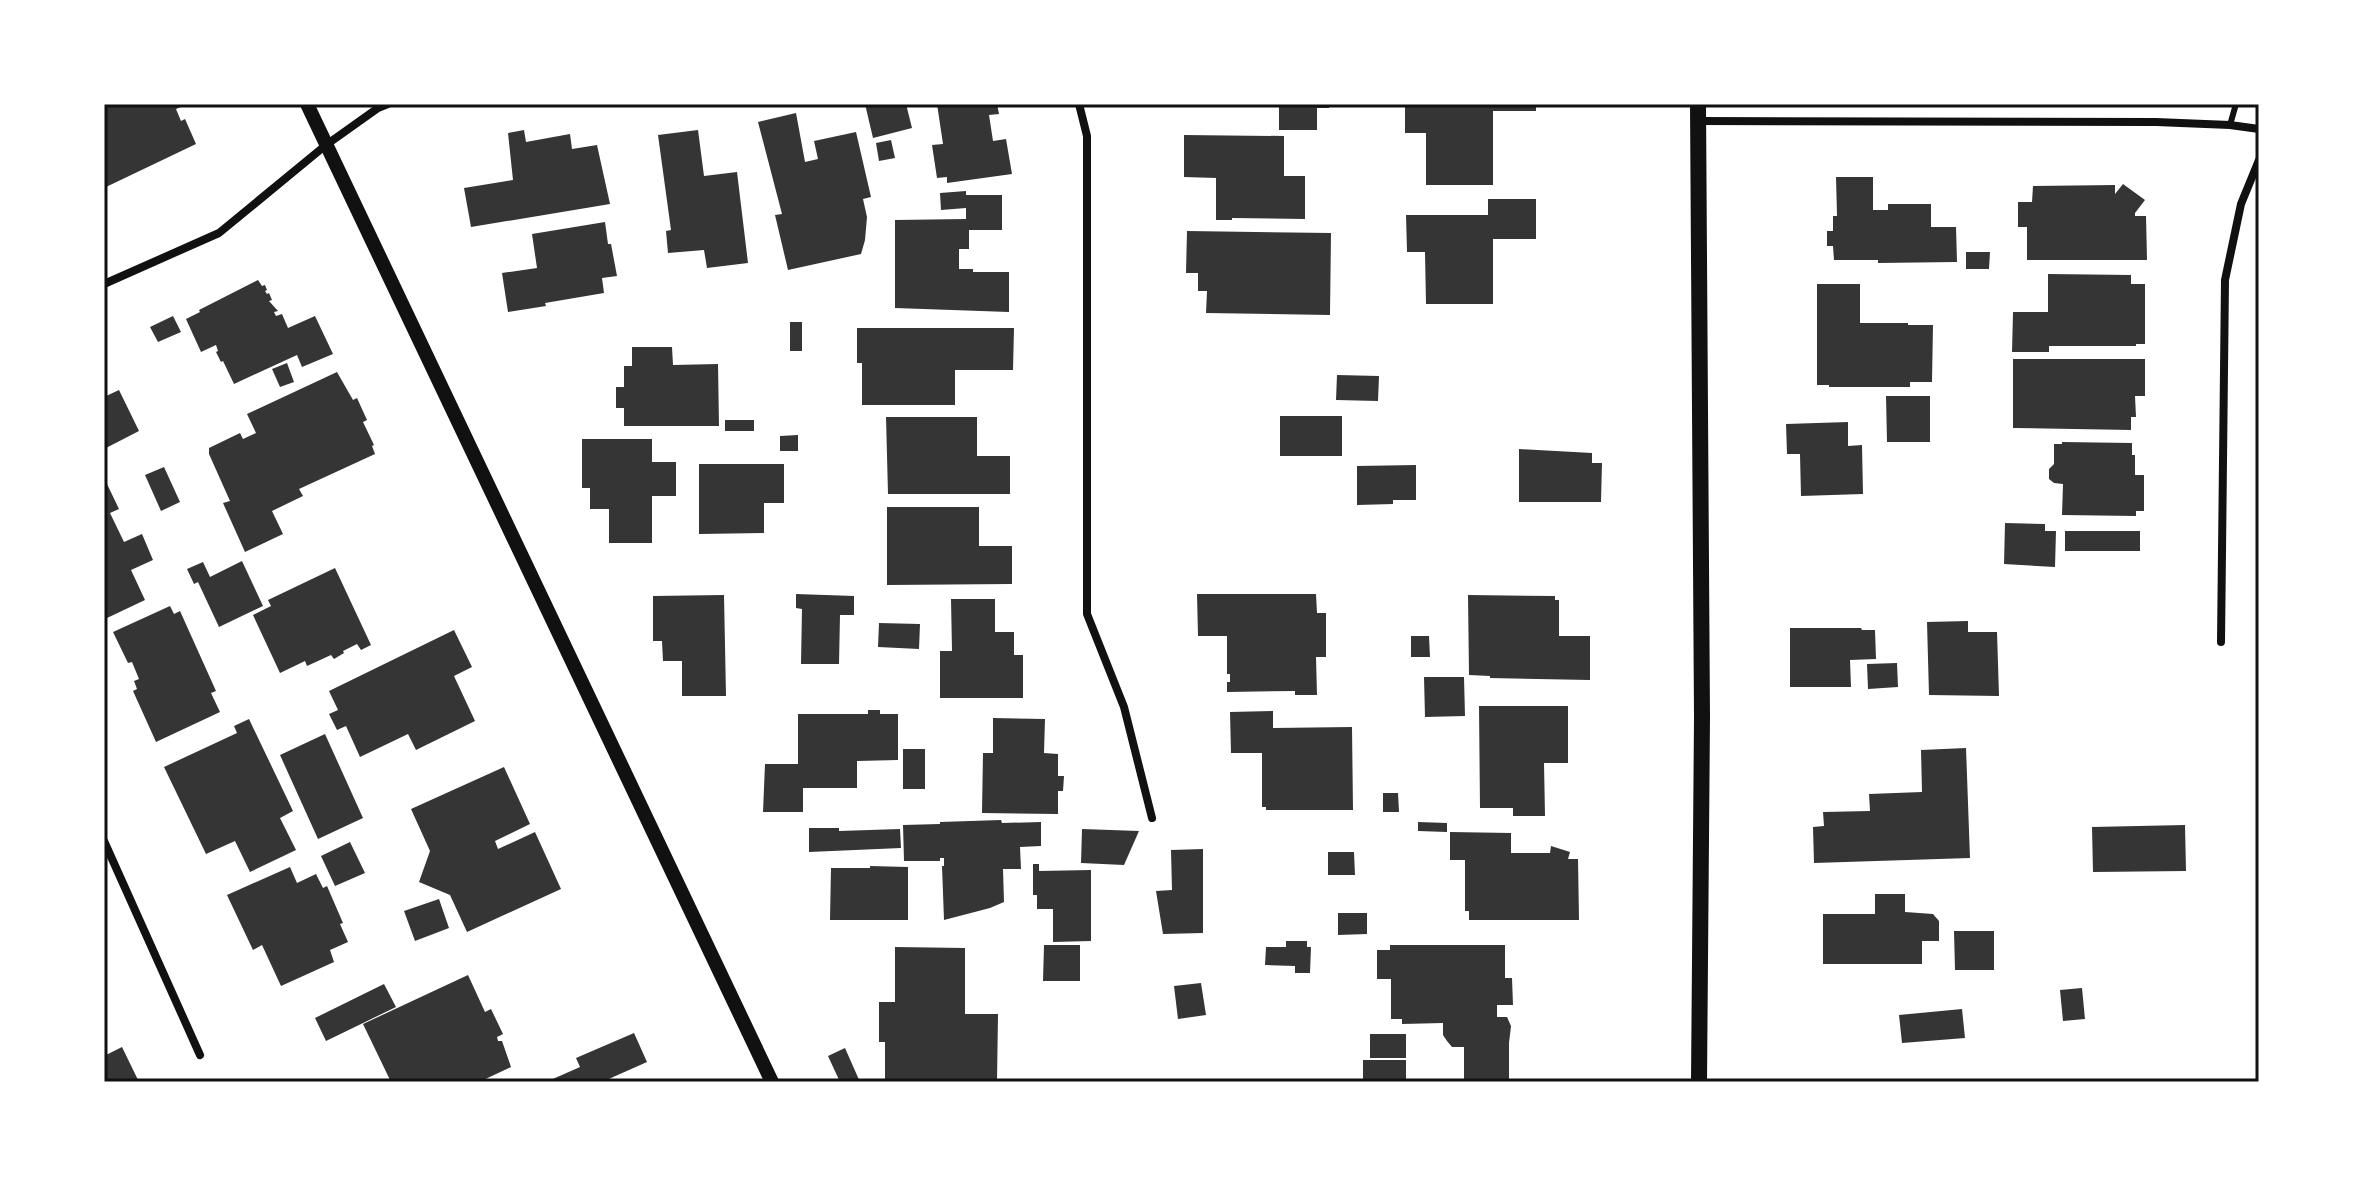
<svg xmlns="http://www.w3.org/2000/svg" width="2363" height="1186" viewBox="0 0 2363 1186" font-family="'Nunito Sans',sans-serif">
	<rect width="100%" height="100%" fill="#fff"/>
	<path fill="#353535" d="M104,104H188L176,109L181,121L185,119L196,144L106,187L104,183Z
		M865,104H906L912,128L873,138Z
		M937,104H997L999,114L989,115L993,141L1006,139L1012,174L947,183V177L937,178L932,145L943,144Z
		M1279,104H1329V108H1317V130H1279Z
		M1405,104H1536V111H1493V185H1426V133H1405Z
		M796,113L805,162L818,159L814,141L856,132L871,197L863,199L867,217L865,240L861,254L788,270L775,215L782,214L758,122Z
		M524,130L526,142L570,134L572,149L597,145L610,204L471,227L464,188L513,180L508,133Z
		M698,130L704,176L737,172L748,263L707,268L704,250L668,253L666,231L671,230L658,135Z
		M1184,135L1284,136V176H1305V219L1232,218V220H1216V178L1184,177Z
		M891,140L895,158L879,161L876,143Z
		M1836,177H1873V210H1888V204H1931V227H1956L1957,262L1878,263V260H1834L1833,246H1827V231H1833V216H1837Z
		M2123,184L2145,200L2135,213V216H2146L2147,260H2027V227H2018V202H2032L2033,186L2115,185V194Z
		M966,191V195H1002V230H969V249H959V269H973V272H1009V312L895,308V220L966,219V208L941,210L940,193Z
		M1488,199H1536V239H1493V304H1426L1425,252H1407L1406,215H1488Z
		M605,222L608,244H611L617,276L602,278L604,293L545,303L546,306L508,312L502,273L537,268L532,234Z
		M1187,231L1331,233L1330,315L1206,313L1207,291H1198V273H1186Z
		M1966,252H1990L1989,269H1966Z
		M2048,274L2131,275V284H2145V344H2136V346H2049V352H2012L2013,312H2048Z
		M258,280L262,286L265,285L267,290L265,291L267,294L269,293L272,300L269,301L278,311L274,312L276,316L282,314L288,328L315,316L333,354L302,367L297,355L234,384L223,361L221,362L216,352L218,351L216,345L201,352L186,319L200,312L199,310Z
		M1817,284H1860V323H1908V325H1933L1932,382H1910V387H1829V385H1817Z
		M173,316L181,332L158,342L150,327Z
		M790,322H802V351H790Z
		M857,328H1014L1013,370H955V405H862V363H857Z
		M632,347H672L673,365L718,364L719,426H624V408H616V387H624V366H632Z
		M2013,359H2145V396H2135L2136,417H2131V430L2013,428Z
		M287,363L294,382L280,387L272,369Z
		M337,372L353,400L357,398L367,420L363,422L374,445L372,446L375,454L299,489L303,496L272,511L283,534L245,552L223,503L230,501L209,454V448L240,433L243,439L256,433L247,414Z
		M1337,375L1379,376L1378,401L1336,400Z
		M119,390L139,431L104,449V397Z
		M1886,396H1930V442H1887Z
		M1280,416H1342V456H1280Z
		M886,417H977V456H1010V494H888Z
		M725,420H754V431H725Z
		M1848,422V446L1862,445L1863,494L1801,496L1800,454H1787L1786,424Z
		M798,435V451H780V436Z
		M582,439H652V462H676V496H652V543H609V509H590V488H582Z
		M2062,442L2132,443V455H2135V475H2144V511H2136V516L2062,515L2063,484L2054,483L2049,479V469L2054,464V444H2062Z
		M1519,449L1592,453V463H1602L1601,502H1519Z
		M699,464H784V503H764V533L699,534Z
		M1416,465V500H1393V504L1357,505V466Z
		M164,467L180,502L161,511L145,475Z
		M107,484L119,509L110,513L124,542L142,534L153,560L131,570L145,600L107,618L104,612V486Z
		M887,507H979V546H1012V584L887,585Z
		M2005,523L2045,524V531H2056L2055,567L2004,564Z
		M2065,531H2140V551H2065Z
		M242,561L263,606L219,627L198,582L194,584L187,569L203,562L210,577Z
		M335,568L371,645L361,650L357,644L343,651L344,653L334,659L331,655L307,666L305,661L280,673L253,615L271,606L268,600Z
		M796,594L854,596V615H840L839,664H801L802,609L796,608Z
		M1197,594H1316L1317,613H1326V657H1316L1317,695H1295V691L1227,692V682H1230V674H1227V636H1198Z
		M724,595L726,696H682V661H663L662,641H653V596Z
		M1468,595L1555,596V600H1559V636H1590V680L1490,678V676L1469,675Z
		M951,599H995V632H1014V655H1023V698H940V651H952Z
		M170,606L174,614L180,611L216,691L211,693L220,712L156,742L133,691L137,689L134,681L139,679L132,662L128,663L113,632Z
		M1968,621V632H1997L1999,696L1929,695L1927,622Z
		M879,623L920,624L919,649L878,647Z
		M1790,628H1861L1862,630H1875L1876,659L1850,660L1851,687H1790Z
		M454,630L472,667L454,676L475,721L416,750L408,734L360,757L346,726L337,730L329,714L338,710L329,691Z
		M1411,636H1429L1430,657H1411Z
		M1897,663L1898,687L1868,689L1867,664Z
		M1424,677H1464L1465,716L1425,717Z
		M1479,706H1568V763H1544L1545,816H1513V808H1480Z
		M868,710H880V714H898V760L857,761V788H803V812H763L765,764H798V714H868Z
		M1273,711V728L1352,727L1353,810H1266V807H1262V753H1231L1230,712Z
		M993,718L1045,719L1044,753L1058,754V776H1064L1063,791H1058V814L982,813L983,753H993Z
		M249,719L293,811L280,818L296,850L250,872L235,841L206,854L164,767L237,733L234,726Z
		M325,734L363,818L318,839L280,755Z
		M1966,748L1970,858L1814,863L1813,827L1824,826L1823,812L1870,811L1869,794L1922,792L1921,750Z
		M903,749H925V789H903Z
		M504,767L530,824L495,841L498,849L535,832L561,889L467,932L450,895L419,882L430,851L411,809Z
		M1383,793H1398L1399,812H1383Z
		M1001,820L1002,823L1041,822V846L1020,847L1021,869H1003L1004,902L990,908L944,920L942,866H944V858H940V861H904L903,825L940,824V822Z
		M1418,822L1447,823V832L1418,831Z
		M2185,825L2186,871L2093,872L2092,827Z
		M809,828H839V831L900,829L901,848L809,852Z
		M1082,829L1139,831L1124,865L1081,863Z
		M1450,832L1511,833V853H1550L1551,846L1570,852L1568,859H1578L1579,920H1469V911H1465V860H1450Z
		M350,842L365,873L335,886L321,856Z
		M1203,849V933L1163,934L1156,891L1172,890L1171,850Z
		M1328,852H1354L1355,875H1328Z
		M1033,864H1039V871L1091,870V941L1053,942V909H1037V895H1033Z
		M870,866L908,867V920H830L831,868H870Z
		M290,867L297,883L316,874L323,888L327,886L343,923L340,924L348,942L330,950L334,962L281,986L262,945L253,950L227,895Z
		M1875,894H1905V912L1933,914L1939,921V941H1922V964H1823V914H1875Z
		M439,899L449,928L415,941L404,911Z
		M1338,913H1367V934L1338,935Z
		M1954,931H1994V970H1955Z
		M1286,941H1307V947H1311L1310,973H1295V966L1265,965L1266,947H1286Z
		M1044,945H1080V981H1043Z
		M1390,945H1505V978H1512L1513,1005H1497V1017H1507L1511,1026L1509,1043V1082H1464V1047H1452L1447,1041L1443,1035V1023L1402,1024V1019H1391V979H1377V950H1390Z
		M895,947L965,948V1014H998L997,1082H885V1042H879V1002H895Z
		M468,975L485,1012L491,1009L503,1034L497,1037L498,1041H502L511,1067L479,1082H391L363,1024Z
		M1201,983L1206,1015L1178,1019L1174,986Z
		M384,984L396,1007L326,1041L315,1018Z
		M2082,988L2085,1019L2063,1021L2060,990Z
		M1962,1009L1965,1038L1902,1043L1899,1015Z
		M634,1033L647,1062L602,1082H546L580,1067L576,1058Z
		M1370,1034H1406V1058H1370Z
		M122,1047L139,1082H104V1056Z
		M845,1048L860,1082H840L828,1056Z
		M1363,1060H1406V1081H1363Z"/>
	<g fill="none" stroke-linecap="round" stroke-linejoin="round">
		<path stroke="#111" stroke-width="6" d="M2230,125L2236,104"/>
		<path stroke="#111" stroke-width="8" d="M1079,104L1087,136V614L1124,707L1152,818
			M1698,121L2156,122L2230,125L2259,129
			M104,284L219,233L326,145L378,108L388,104
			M2221,642L2225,280L2241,204L2259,160
			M104,841L200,1055"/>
		<path stroke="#111" stroke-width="14" d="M307,104L772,1082"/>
		<path stroke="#111" stroke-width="16" d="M1698,104L1702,717L1699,1082"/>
	</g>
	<rect width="2363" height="1186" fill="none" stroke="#ffffff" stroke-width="212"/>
	<rect x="106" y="106" width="2151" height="974" fill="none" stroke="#111" stroke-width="3"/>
</svg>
